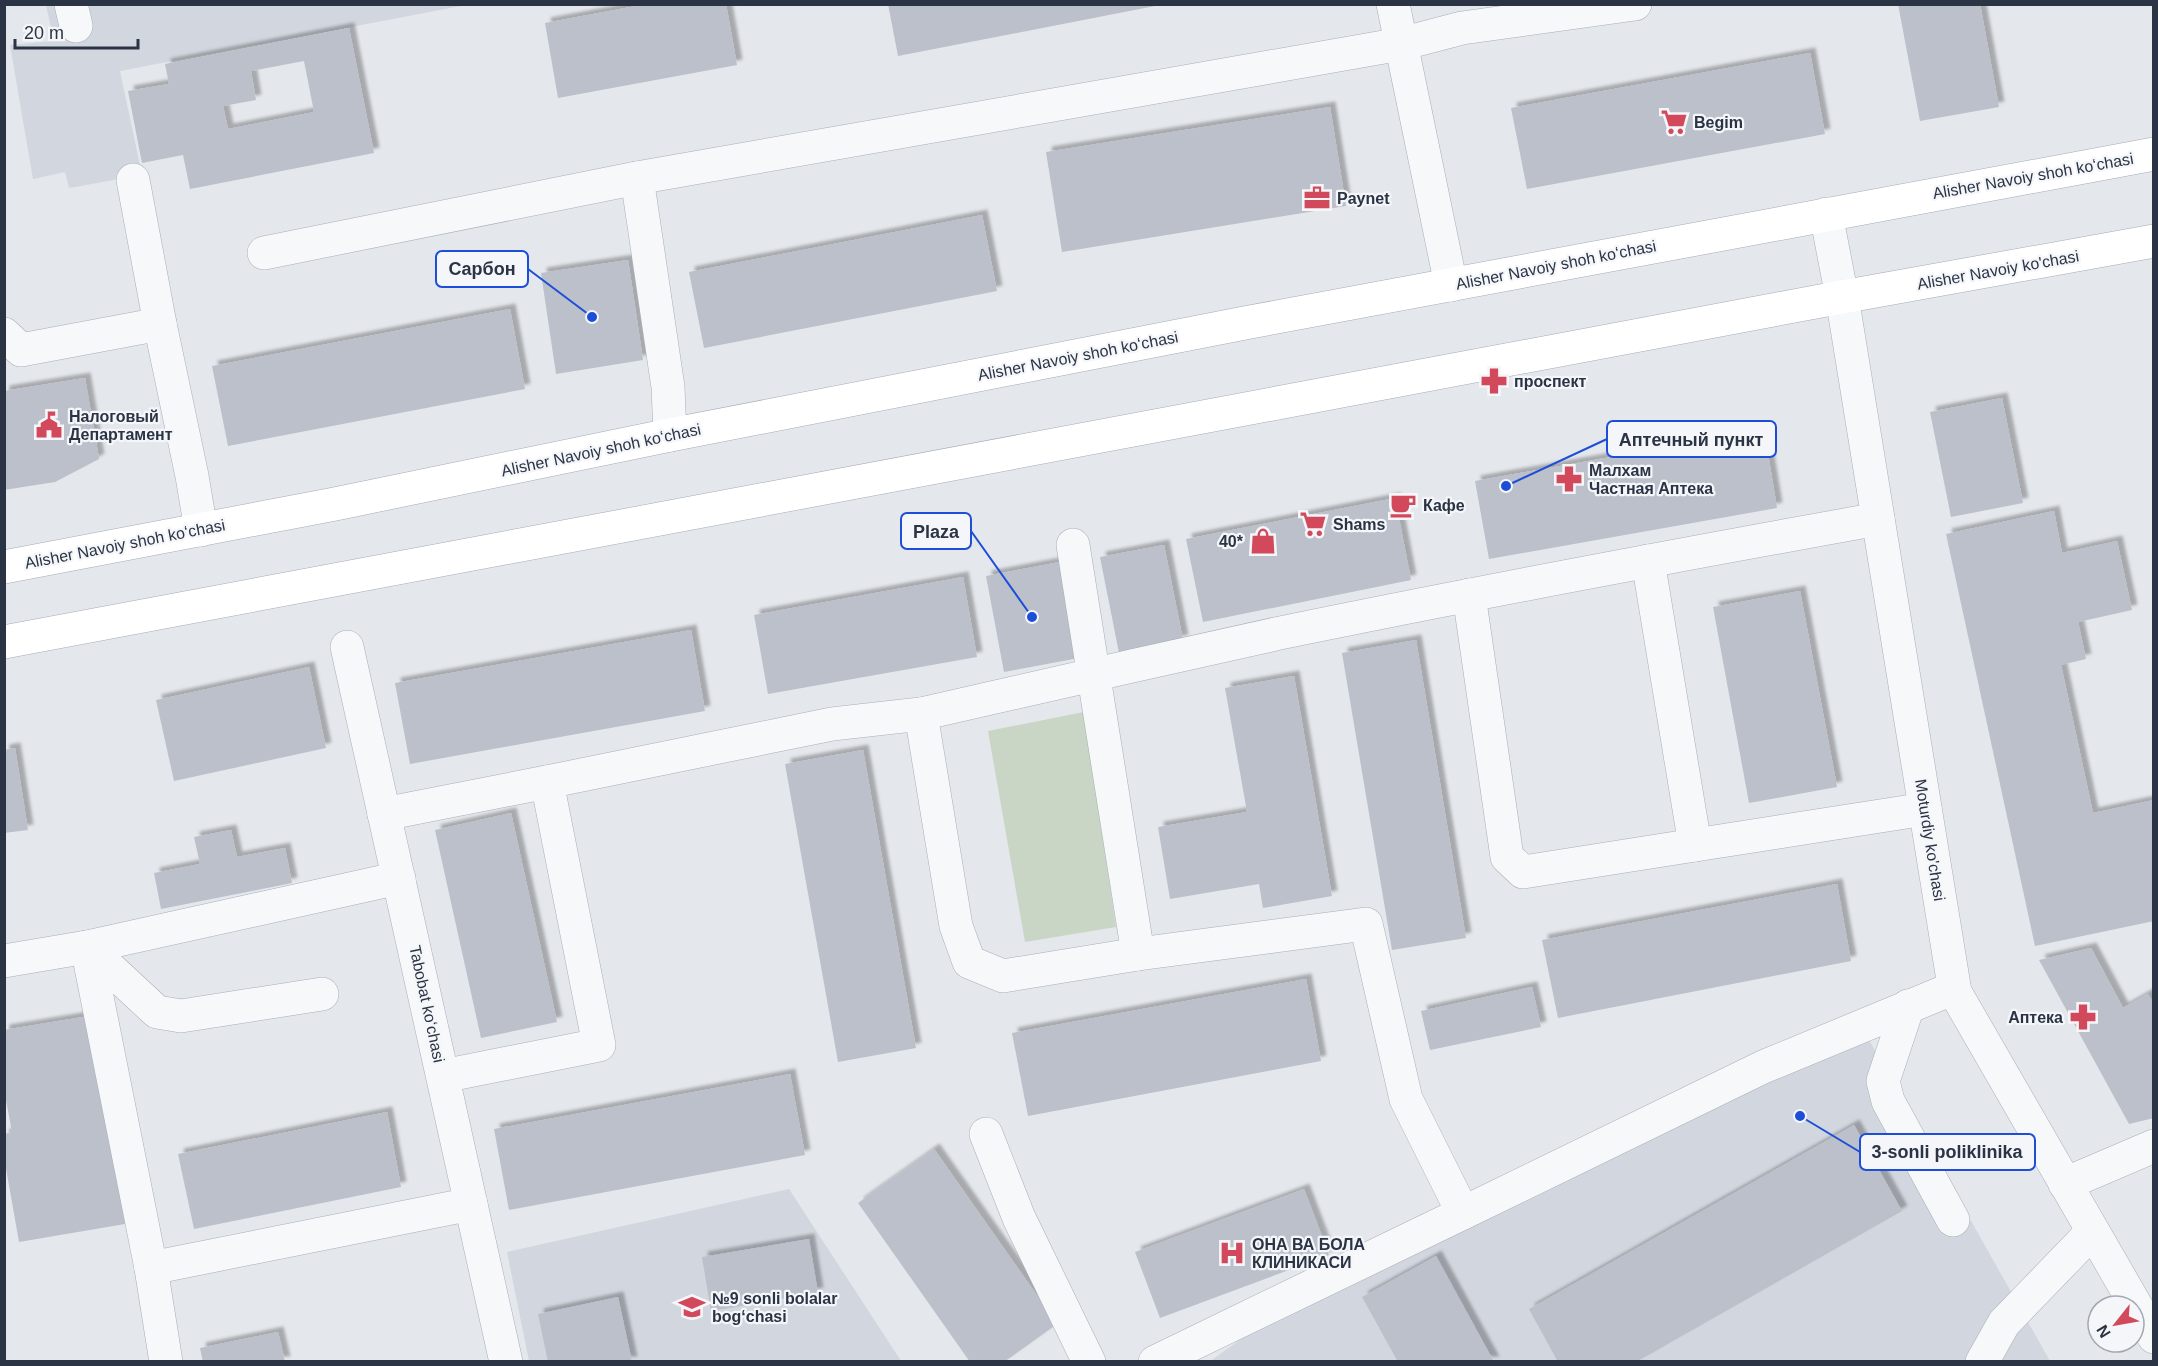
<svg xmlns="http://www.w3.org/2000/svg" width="2158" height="1366" font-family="Helvetica,sans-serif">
<defs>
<filter id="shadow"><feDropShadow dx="5.5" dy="-5.5" stdDeviation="1.5" flood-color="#0004"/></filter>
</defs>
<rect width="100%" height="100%" fill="#e4e7ec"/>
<g fill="#d2d6de">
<polygon points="46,5 466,5 120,71 142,175 69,188 65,172 33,179 10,45 54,41"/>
<polygon points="1864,1031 2050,1361 1209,1362 1259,1326"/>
<polygon points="789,1189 901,1361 529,1361 507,1252"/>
</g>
<polygon fill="#c9d6c5" points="1084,712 1116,927 1025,942 988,731"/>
<g fill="#bbc0ca" fill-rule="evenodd" filter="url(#shadow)">
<polygon points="647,4 726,4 737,65 558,98 545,23"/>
<polygon points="888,4 1155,4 1155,6 898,56"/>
<polygon points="1898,4 1980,4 1999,107 1920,121"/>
<path d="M349,28L374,153L190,189L183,155L142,163L128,91L169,84L165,64ZM304,61L314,112L228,129L223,106L256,100L251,71Z"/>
<polygon points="1810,53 1825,134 1527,189 1511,108"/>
<polygon points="1330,107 1346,206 1062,252 1046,152"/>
<polygon points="982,215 997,291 704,348 689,272"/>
<polygon points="628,260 643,360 556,374 541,273"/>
<polygon points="510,309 525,389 228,446 212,366"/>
<polygon points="85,378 99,459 55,482 4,490 4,391"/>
<polygon points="2002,398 2023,503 1951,517 1930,412"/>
<polygon points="1764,430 1777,508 1489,559 1475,481"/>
<polygon points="1395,498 1411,580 1203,622 1186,539"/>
<polygon points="2054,511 2062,553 2117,541 2132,610 2078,622 2086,659 2061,665 2093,813 2154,800 2154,921 2035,946 1946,534"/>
<polygon points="1164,545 1183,640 1119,653 1100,557"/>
<polygon points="1060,562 1079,658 1004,672 986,576"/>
<polygon points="963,577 977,657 768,694 754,615"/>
<polygon points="1800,591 1837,787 1749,803 1713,607"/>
<polygon points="691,630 705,711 410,764 395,683"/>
<polygon points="1416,640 1466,938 1392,950 1342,653"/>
<polygon points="309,667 326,748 174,781 156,700"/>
<polygon points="1294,676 1332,896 1263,908 1259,884 1170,899 1158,827 1247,812 1225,688"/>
<polygon points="15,748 28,830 4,833 4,750"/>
<polygon points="863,750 916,1048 838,1062 785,764"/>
<polygon points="511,813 557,1022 481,1038 435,830"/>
<polygon points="231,830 237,857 285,848 292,883 161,909 154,873 200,864 194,837"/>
<polygon points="1837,884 1851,961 1558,1018 1542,940"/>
<polygon points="2091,948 2123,1008 2148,994 2154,1005 2154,1118 2129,1124 2039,960"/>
<polygon points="1306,979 1321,1061 1028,1116 1012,1033"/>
<polygon points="1532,987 1541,1027 1430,1050 1421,1011"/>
<polygon points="89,1016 125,1224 19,1242 4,1157 4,1134 12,1132 4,1090 4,1030"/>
<polygon points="790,1074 805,1155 509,1210 494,1129"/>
<polygon points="387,1112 401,1187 194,1229 178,1154"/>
<polygon points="1854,1125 1902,1211 1636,1362 1558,1362 1529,1309"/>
<polygon points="934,1149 1057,1324 1004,1362 970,1362 858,1203"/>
<polygon points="1304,1189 1329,1255 1160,1318 1135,1252"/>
<polygon points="809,1239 818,1293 711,1311 702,1257"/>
<polygon points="1436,1256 1494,1362 1398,1362 1362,1297"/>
<polygon points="618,1297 632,1362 548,1362 538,1314"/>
<polygon points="278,1332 285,1362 203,1362 200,1348"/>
</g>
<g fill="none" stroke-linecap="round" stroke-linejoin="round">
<g stroke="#a9aeb7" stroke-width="34">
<g id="minor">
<polyline points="71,4 76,26"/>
<polyline points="1393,4 1451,285"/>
<polyline points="637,178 668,387 670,435"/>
<polyline points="133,180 160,324 192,476 201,530"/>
<polyline points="1826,214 1842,297 1955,992 2154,1337"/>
<polyline points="264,253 637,178 1401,44 1462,28 1635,4"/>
<polyline points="4,334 21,350 160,324"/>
<path d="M1073,545L1138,954L1003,976L969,962L956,926L921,714C1041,687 1160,659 1280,633C1479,592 1678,555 1878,519"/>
<polyline points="1648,561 1695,845 1925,809"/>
<polyline points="1469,595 1507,857 1523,872 1695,845"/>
<polyline points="347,647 506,1362"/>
<polyline points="547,782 832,724 921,714"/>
<polyline points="384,814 547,782 599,1045 443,1076"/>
<polyline points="1138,954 1366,924 1406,1099 1463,1213 1155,1362"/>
<polyline points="4,961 87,947 157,1012 181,1016 322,994"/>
<polyline points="1908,1006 1883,1081 1888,1101 1953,1220"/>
<polyline points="986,1134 1019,1218 1089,1362"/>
<polyline points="2065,1184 2154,1146"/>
<polyline points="1463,1213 1763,1067 1954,988"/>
<polyline points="151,1268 471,1204"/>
<polyline points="166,1362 151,1268 87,947 399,878"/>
<polyline points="1982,1362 2004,1323 2092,1232"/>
</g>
</g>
<g stroke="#a3abb8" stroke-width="34">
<g id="major">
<polyline points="4,567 335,504 670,435 1250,322 2154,154"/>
<polyline points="4,642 1842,297 2154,241"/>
</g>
</g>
<use href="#minor" stroke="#f7f8fa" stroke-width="33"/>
<use href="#major" stroke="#fff" stroke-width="33"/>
</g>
<defs>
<g id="supermarket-bare" transform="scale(2.07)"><path d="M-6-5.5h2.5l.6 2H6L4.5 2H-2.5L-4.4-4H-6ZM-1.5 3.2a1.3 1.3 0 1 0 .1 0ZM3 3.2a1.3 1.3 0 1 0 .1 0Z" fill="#d1495b" stroke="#f4f6f9" stroke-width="2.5" paint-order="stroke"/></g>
<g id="office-bare" transform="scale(2.07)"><path d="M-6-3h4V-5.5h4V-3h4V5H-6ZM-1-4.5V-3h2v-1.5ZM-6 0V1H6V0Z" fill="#d1495b" stroke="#f4f6f9" stroke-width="2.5" paint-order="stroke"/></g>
<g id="pharmacy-bare" transform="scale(2.07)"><path d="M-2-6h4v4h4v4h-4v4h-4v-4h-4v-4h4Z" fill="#d1495b" stroke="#f4f6f9" stroke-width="2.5" paint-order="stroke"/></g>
<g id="civic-bare" transform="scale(2.07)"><path d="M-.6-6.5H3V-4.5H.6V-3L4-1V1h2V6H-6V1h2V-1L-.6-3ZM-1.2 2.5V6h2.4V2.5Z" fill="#d1495b" stroke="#f4f6f9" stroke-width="2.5" paint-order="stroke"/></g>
<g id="cafe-bare" transform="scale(2.07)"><path d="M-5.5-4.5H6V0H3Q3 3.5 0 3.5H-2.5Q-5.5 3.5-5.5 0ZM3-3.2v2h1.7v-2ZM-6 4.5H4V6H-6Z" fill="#d1495b" stroke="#f4f6f9" stroke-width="2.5" paint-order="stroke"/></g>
<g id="shop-bare" transform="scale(2.07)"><path d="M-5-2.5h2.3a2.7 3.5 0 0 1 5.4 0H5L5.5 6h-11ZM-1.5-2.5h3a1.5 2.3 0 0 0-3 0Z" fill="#d1495b" stroke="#f4f6f9" stroke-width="2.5" paint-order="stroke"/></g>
<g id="hospital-bare" transform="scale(2.07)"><path d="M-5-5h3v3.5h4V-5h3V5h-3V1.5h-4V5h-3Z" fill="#d1495b" stroke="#f4f6f9" stroke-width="2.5" paint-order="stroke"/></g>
<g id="school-bare" transform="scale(2.07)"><path d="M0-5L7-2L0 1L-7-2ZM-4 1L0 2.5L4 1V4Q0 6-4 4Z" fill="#d1495b" stroke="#f4f6f9" stroke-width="2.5" paint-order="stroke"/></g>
</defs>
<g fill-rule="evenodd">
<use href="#supermarket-bare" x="1674" y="122"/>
<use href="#office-bare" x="1317" y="198"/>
<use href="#pharmacy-bare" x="1494" y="381"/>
<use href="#civic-bare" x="49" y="425"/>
<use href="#pharmacy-bare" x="1569" y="479"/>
<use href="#cafe-bare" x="1403" y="505"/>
<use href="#supermarket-bare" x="1313" y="524"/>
<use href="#shop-bare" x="1263" y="541"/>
<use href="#pharmacy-bare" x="2083" y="1017"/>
<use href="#hospital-bare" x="1232" y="1253"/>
<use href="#school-bare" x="692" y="1307"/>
</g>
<g text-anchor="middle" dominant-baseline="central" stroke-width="4.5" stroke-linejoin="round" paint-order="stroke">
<g font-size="16" font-weight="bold" fill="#2b3445" stroke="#f4f6f9" text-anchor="start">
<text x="1694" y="122">Begim</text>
<text x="1337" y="198">Paynet</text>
<text x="1514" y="381">проспект</text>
<text x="69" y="416">Налоговый<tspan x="69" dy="18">Департамент</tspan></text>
<text x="1589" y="470">Малхам<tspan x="1589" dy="18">Частная Аптека</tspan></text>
<text x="1423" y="505">Кафе</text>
<text x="1333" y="524">Shams</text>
<text x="1243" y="541" text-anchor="end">40*</text>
<text x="2063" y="1017" text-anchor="end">Аптека</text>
<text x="1252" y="1244">ОНА ВА БОЛА<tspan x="1252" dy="18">КЛИНИКАСИ</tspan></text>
<text x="712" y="1298">№9 sonli bolalar<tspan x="712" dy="18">bog‘chasi</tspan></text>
</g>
<g font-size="16" fill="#2b3445" stroke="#f4f6f9">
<text transform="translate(2033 176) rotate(-10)">Alisher Navoiy shoh koʻchasi</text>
<text transform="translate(1556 265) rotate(-11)">Alisher Navoiy shoh koʻchasi</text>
<text transform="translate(1998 270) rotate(-10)">Alisher Navoiy ko'chasi</text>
<text transform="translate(1078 356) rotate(-11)">Alisher Navoiy shoh koʻchasi</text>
<text transform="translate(601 450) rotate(-12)">Alisher Navoiy shoh koʻchasi</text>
<text transform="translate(125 544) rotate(-11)">Alisher Navoiy shoh koʻchasi</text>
<text transform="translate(1930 840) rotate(81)">Moturdiy ko'chasi</text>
<text transform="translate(427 1004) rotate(78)">Tabobat koʻchasi</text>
</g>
</g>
<path fill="none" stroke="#1d4ed8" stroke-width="2" d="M592 317L528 269M1506 486L1607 439M1032 617L971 531M1800 1116L1860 1152"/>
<g fill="#1d4ed8" stroke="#f4f6f9" stroke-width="2">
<circle cx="592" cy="317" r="6"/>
<circle cx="1506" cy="486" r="6"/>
<circle cx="1032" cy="617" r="6"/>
<circle cx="1800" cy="1116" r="6"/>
</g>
<g fill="#f4f6f9" stroke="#1d4ed8" stroke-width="2">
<rect x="436" y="251" width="92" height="36" rx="6"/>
<rect x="1607" y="421" width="169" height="36" rx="6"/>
<rect x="901" y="513" width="70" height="36" rx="6"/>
<rect x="1860" y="1134" width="175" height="36" rx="6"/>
</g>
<g font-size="18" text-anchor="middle" font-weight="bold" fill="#2b3445">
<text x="482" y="275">Сарбон</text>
<text x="1691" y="446">Аптечный пункт</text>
<text x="936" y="538">Plaza</text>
<text x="1947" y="1158">3-sonli poliklinika</text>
</g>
<rect width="2158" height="1366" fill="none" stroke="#2b3445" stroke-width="12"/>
<g transform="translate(2116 1324) rotate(239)"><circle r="28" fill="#f4f6f9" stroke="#a4a8b1" stroke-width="1.5"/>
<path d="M0-4.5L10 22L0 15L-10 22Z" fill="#d1495b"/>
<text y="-9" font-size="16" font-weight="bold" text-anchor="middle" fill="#2b3445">N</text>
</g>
<path d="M15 39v9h123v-9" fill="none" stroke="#2b3445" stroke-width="3"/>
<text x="24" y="39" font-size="18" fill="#2b3445" stroke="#f4f6f9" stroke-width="4.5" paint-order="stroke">20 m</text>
</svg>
